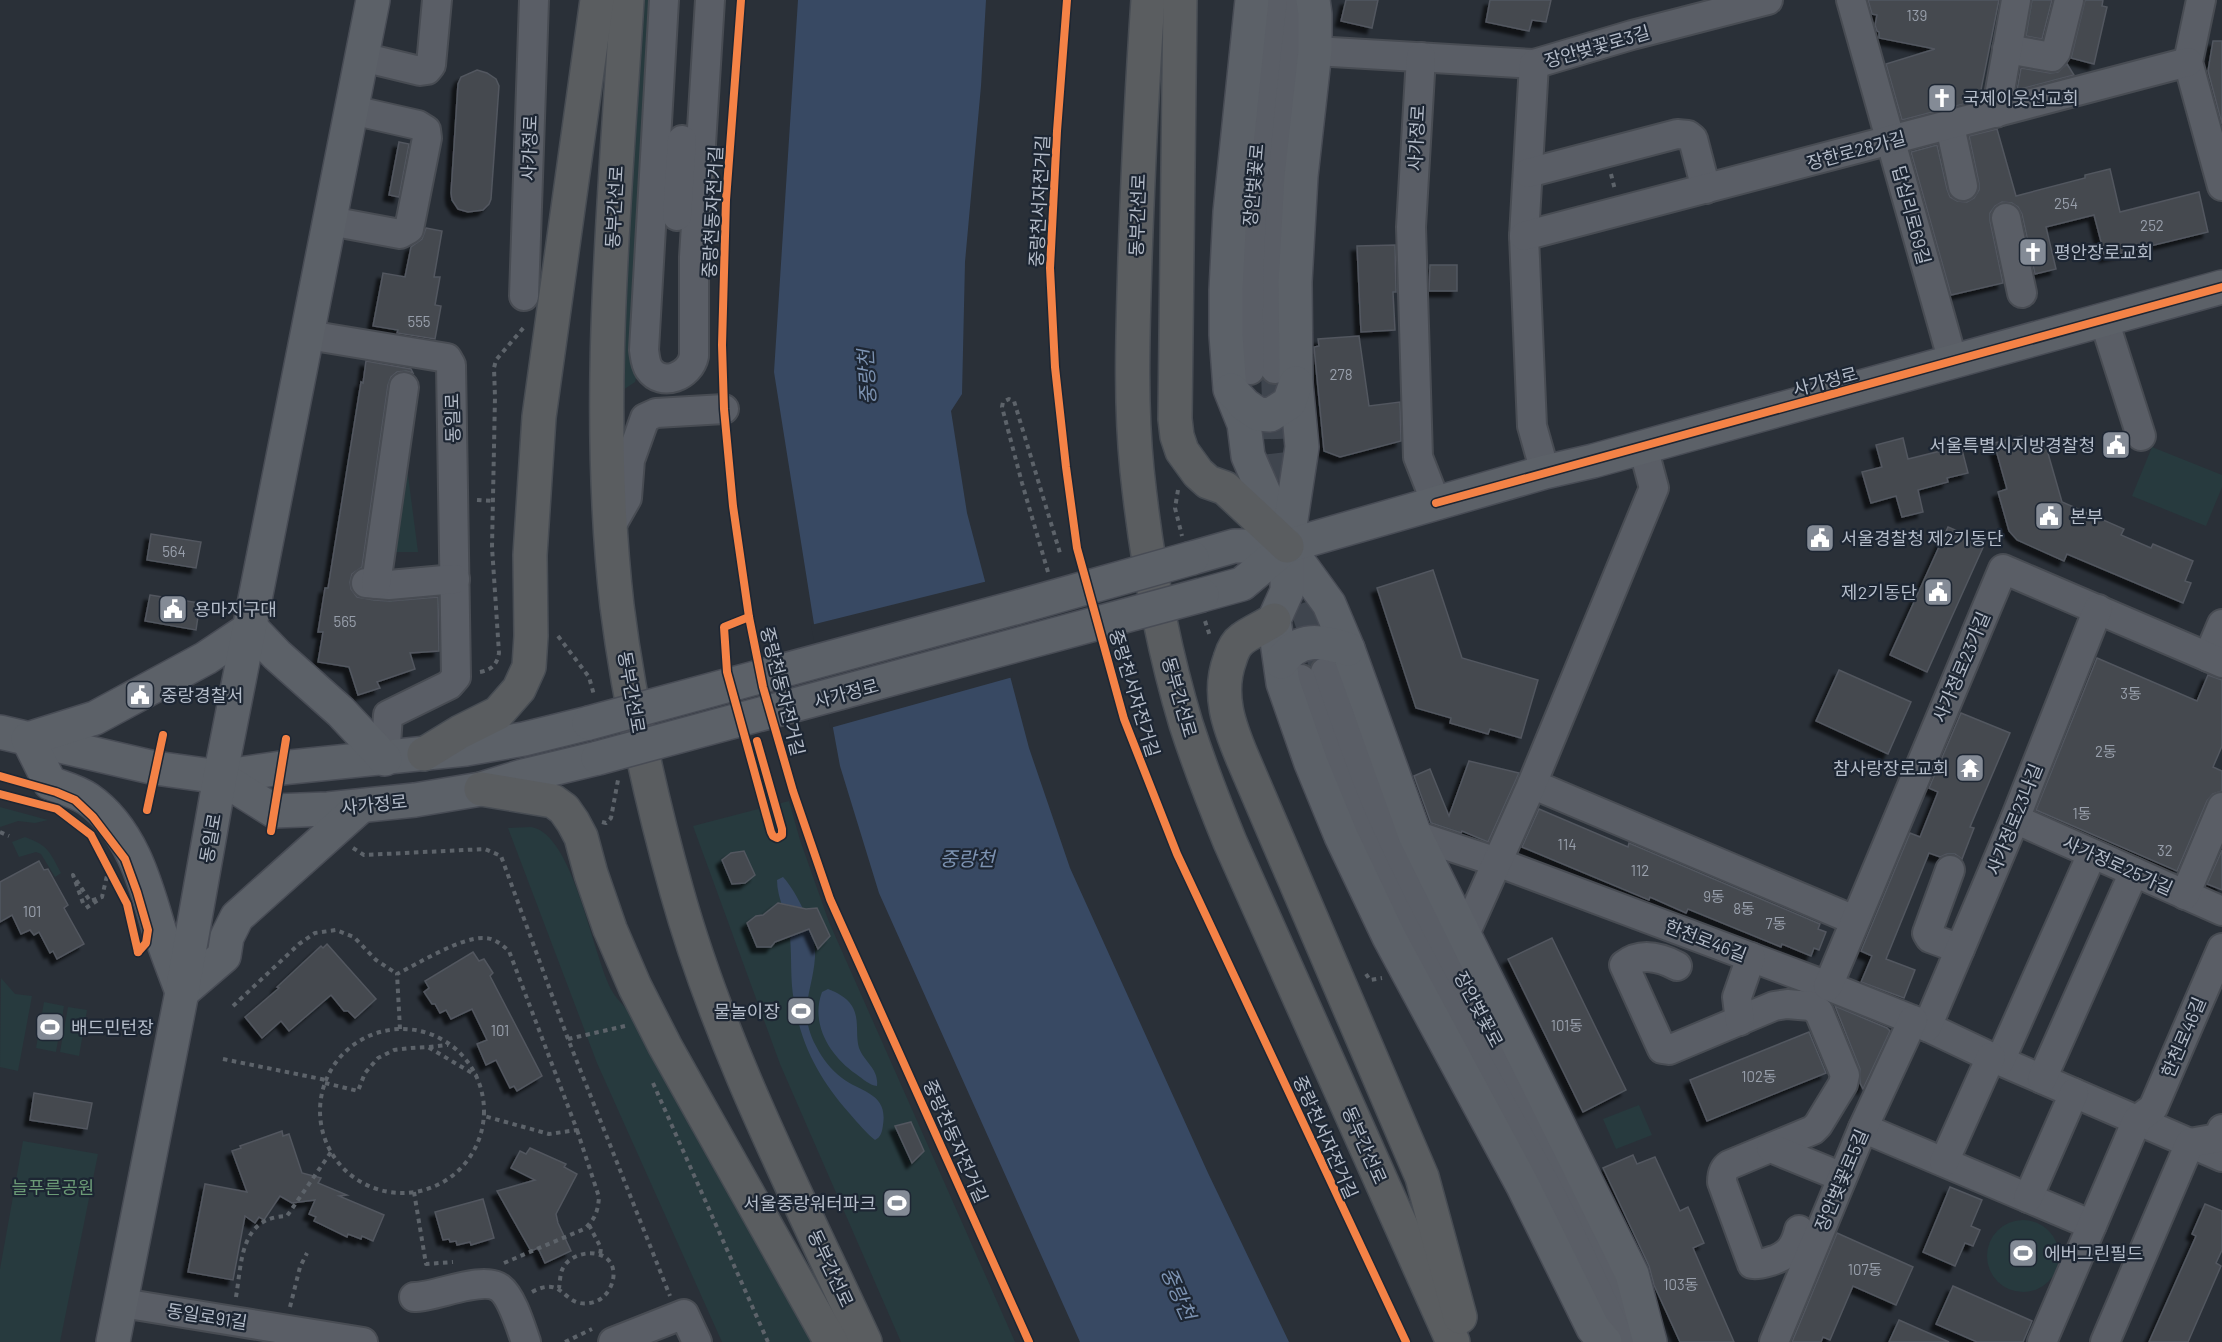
<svg xmlns="http://www.w3.org/2000/svg" width="2222" height="1342" font-family="Barlow,'Noto Sans KR',sans-serif">
<defs>
<filter id="shadow"><feDropShadow dx="-5.5" dy="5.5" stdDeviation="1.5" flood-color="#0009"/></filter>
</defs>
<rect width="100%" height="100%" fill="#2a3038"/>
<g fill="#273a3e">
<polygon points="643,0 658,0 637,375 635,382 623,390 624,327"/>
<polygon points="2152,447 2222,475 2222,487 2206,526 2132,496"/>
<polygon points="406,460 418,552 387,552"/>
<polygon points="789,801 800,840 829,922 1015,1342 901,1342 780,1064 693,826"/>
<polygon points="0,807 48,820 35,823 18,821 0,827"/>
<path d="M531,827C574,834 592,955 612,991C617,1000 626,1007 632,1016C637,1025 641,1036 645,1045L817,1342H722L597,1063L508,828Z"/>
<path d="M25,837C49,846 49,851 61,873L55,877L41,854L36,852L19,857L12,842Z"/>
<polygon points="1,978 15,994 32,996 18,1071 0,1067"/>
<polygon points="44,1002 64,1006 56,1052 36,1048"/>
<polygon points="68,1007 87,1010 79,1056 60,1052"/>
<polygon points="1639,1105 1652,1135 1616,1149 1603,1119"/>
<polygon points="23,1141 98,1154 60,1342 0,1342 0,1269"/>
<circle cx="2023" cy="1256" r="36"/>
</g>
<g fill="#384963">
<polygon points="798,0 986,0 981,86 965,262 962,394 951,411 967,513 1029,748 1070,868 1208,1173 1289,1342 1080,1342 879,893 840,766 814,624 774,372"/>
<path d="M783,877C798,893 817,934 815,957C813,990 797,1011 816,1046C822,1058 831,1070 842,1078C862,1093 888,1093 883,1125C882,1132 881,1137 875,1140C866,1133 858,1123 850,1114C820,1080 801,1046 794,1001C790,980 792,959 790,937C788,917 777,899 777,880Z"/>
<path d="M828,989C838,993 846,997 852,1006C860,1019 855,1034 859,1048C865,1063 879,1069 877,1086C869,1085 863,1079 856,1074C830,1056 810,1024 822,992Z"/>
</g>
<polygon fill="#2a3038" points="988,581 1013,677 830,728 811,625"/>
<g fill="#444950" stroke="#52575f" stroke-width="1.5" filter="url(#shadow)">
<polygon points="1346,0 1378,0 1372,28 1341,21"/>
<polygon points="1490,0 1551,0 1546,22 1532,20 1529,31 1486,22"/>
<polygon points="1868,0 1999,0 1979,100 1902,120 1886,64 1935,49 1879,38 1879,32 1877,31 1875,25 1877,15 1872,14"/>
<polygon points="2032,0 2052,0 2042,39 2026,36"/>
<polygon points="2085,0 2103,0 2102,6 2107,7 2094,64 2071,58"/>
<polygon points="2213,41 2222,41 2222,124 2208,71"/>
<polygon points="2067,64 2074,75 2017,90 2021,68 2050,73 2058,72"/>
<polygon points="477,70 487,73 496,79 499,86 491,199 489,204 483,210 468,212 458,209 452,200 451,193 458,84 461,77"/>
<polygon points="1997,129 2016,196 2085,178 2085,175 2110,169 2120,212 2199,192 2208,232 2105,257 2094,215 2046,227 2056,269 2035,274 2022,214 2018,207 2012,203 2002,202 1995,206 1990,213 1990,221 2003,283 1951,295 1911,152 1937,145 1947,189 1950,197 1957,201 1967,202 1974,198 1979,190 1979,183 1969,136"/>
<polygon points="399,142 409,144 399,197 389,195"/>
<polygon points="426,228 442,231 434,277 440,277 435,305 441,306 435,339 397,333 398,330 373,326 383,273 405,277 411,247 422,239"/>
<polygon points="1395,245 1396,292 1393,292 1395,330 1361,332 1357,246"/>
<polygon points="1430,265 1457,265 1457,291 1429,291"/>
<polygon points="1359,336 1369,406 1400,402 1401,441 1340,457 1324,451 1314,347 1319,346 1318,339"/>
<polygon points="366,361 411,369 413,373 406,371 397,372 391,377 388,385 362,567 352,574 350,582 351,589 357,597 374,600 390,601 438,597 439,651 410,653 415,669 377,682 380,688 358,695 349,667 318,662 323,632 318,632 325,588 328,588 361,382 363,383"/>
<polygon points="2023,436 2024,441 2043,436 2062,502 2124,529 2121,535 2151,548 2153,544 2193,561 2185,581 2191,583 2183,603 2067,554 2064,561 2017,540 2009,531 1998,492 2007,489 1994,443"/>
<polygon points="1903,438 1908,459 1961,446 1968,473 1947,478 1948,482 1918,490 1923,512 1902,517 1896,496 1871,503 1862,472 1882,467 1876,445"/>
<polygon points="1948,527 1985,543 1927,672 1890,655"/>
<polygon points="151,534 201,542 196,568 147,560"/>
<polygon points="1433,570 1462,658 1538,680 1521,738 1490,729 1488,734 1450,723 1451,718 1416,708 1377,588"/>
<polygon points="150,595 200,603 196,630 145,621"/>
<polygon points="2097,658 2197,701 2208,675 2222,680 2222,746 2213,767 2222,771 2222,791 2213,794 2207,801 2177,871 2036,810"/>
<polygon points="1839,670 1911,702 1888,754 1816,721"/>
<polygon points="1961,713 2010,733 1970,827 1974,828 1962,859 1955,854 1947,854 1940,857 1929,853 1886,959 1915,970 1904,998 1861,982 1872,956 1861,951 1910,833 1920,837 1938,792 1929,788"/>
<polygon points="1469,761 1519,773 1488,842 1462,831 1461,833 1431,823 1414,776 1430,769 1449,816"/>
<polygon points="1539,809 1628,847 1629,843 1820,924 1818,929 1826,932 1819,950 1814,948 1811,956 1782,944 1781,947 1688,909 1686,913 1650,897 1649,900 1522,847"/>
<polygon points="2222,850 2222,890 2207,884"/>
<polygon points="744,851 755,875 745,883 732,884 722,860 731,853"/>
<polygon points="39,861 44,870 48,869 68,905 64,908 84,944 57,959 53,951 50,953 39,932 34,935 30,930 21,934 12,915 0,922 0,882"/>
<polygon points="778,903 806,909 817,908 830,936 818,949 809,929 775,942 771,947 757,947 747,923 756,916 763,915"/>
<polygon points="1552,938 1626,1090 1583,1112 1508,959"/>
<polygon points="327,944 376,999 355,1018 348,1011 344,1011 331,995 289,1031 281,1021 262,1038 245,1017 279,988 277,987 321,946 323,948"/>
<polygon points="473,952 479,961 484,959 493,973 490,976 542,1076 517,1091 514,1086 510,1088 496,1060 486,1065 477,1044 487,1040 472,1009 451,1019 446,1010 440,1013 435,1004 432,1004 424,992 429,988 425,981"/>
<polygon points="1835,1006 1887,1028 1890,1031 1863,1089 1860,1083 1860,1069"/>
<polygon points="1809,1032 1826,1073 1707,1121 1690,1080"/>
<polygon points="34,1093 92,1103 87,1129 30,1120"/>
<polygon points="911,1122 924,1151 912,1163 895,1126"/>
<polygon points="282,1131 283,1136 289,1134 302,1173 321,1178 318,1183 347,1195 339,1196 384,1215 373,1241 362,1236 361,1239 348,1234 347,1237 314,1221 316,1217 309,1214 315,1200 292,1203 280,1196 264,1220 259,1217 255,1223 245,1216 233,1280 188,1272 205,1184 247,1192 232,1151 241,1148 240,1146"/>
<polygon points="530,1148 566,1164 564,1167 577,1174 556,1214 558,1223 571,1251 545,1263 538,1248 531,1251 497,1191 535,1180 511,1168 520,1151 526,1154"/>
<polygon points="1633,1155 1637,1164 1655,1157 1680,1211 1688,1207 1704,1243 1693,1248 1734,1342 1680,1342 1654,1285 1649,1266 1603,1168"/>
<polygon points="1950,1187 1982,1200 1971,1226 1980,1230 1973,1246 1965,1243 1955,1266 1923,1252"/>
<polygon points="483,1199 494,1238 471,1245 470,1242 457,1245 456,1241 450,1242 449,1239 443,1240 435,1212"/>
<polygon points="2205,1204 2222,1211 2222,1250 2216,1263 2221,1266 2188,1342 2149,1342 2196,1236 2192,1234"/>
<polygon points="1837,1233 1913,1267 1896,1305 1853,1286 1830,1340 1823,1337 1821,1342 1792,1342"/>
<polygon points="1953,1286 2032,1321 2023,1342 1977,1342 1936,1324"/>
<polygon points="1899,1320 1949,1342 1889,1342"/>
</g>
<g fill="none" stroke-linecap="round" stroke-linejoin="round">
<g stroke="#3f454e" stroke-width="28" stroke-dasharray="28 14" stroke-linecap="butt">
<polyline points="1275,369 1277,439 1286,511"/>
<polyline points="1295,562 1301,598 1322,662"/>
</g>
<g stroke="#484c53" stroke-width="32">
<g id="minor">
<path d="M664,0L644,350C645,356 645,363 649,369C662,388 690,376 694,356V257L710,0"/>
<polyline points="1851,0 1953,362"/>
<polyline points="2201,0 2188,62 2222,186"/>
<polyline points="2007,49 2052,57 2056,52 2069,0"/>
<polyline points="1315,51 1534,64 1632,35 1768,0"/>
<polyline points="362,57 420,71 427,70 431,65 437,0"/>
<polyline points="1421,57 1411,227 1418,457 1436,503"/>
<polyline points="1534,64 1524,236 1532,426 1545,472"/>
<polyline points="1996,113 2016,0"/>
<polyline points="1950,126 1963,186"/>
<polyline points="1528,173 1677,134 1688,135 1693,139 1706,189"/>
<polyline points="677,216 682,140"/>
<polyline points="2006,218 2022,293"/>
<polyline points="330,221 400,234 409,229 427,138 426,130 418,125 352,110"/>
<polyline points="1524,236 2188,62"/>
<polyline points="524,296 534,0"/>
<polyline points="2104,320 2141,436"/>
<polyline points="308,335 447,358 451,365 456,677 449,685 388,715 385,759"/>
<path d="M1275,369C1273,332 1272,296 1273,259C1276,173 1289,86 1299,0"/>
<path d="M1250,370C1245,244 1258,125 1273,0"/>
<polyline points="611,526 627,498 630,460 645,418 656,413 724,409"/>
<polyline points="366,583 389,585 455,579"/>
<polyline points="376,584 404,387"/>
<polyline points="2208,657 2222,624"/>
<path d="M1325,672C1348,742 1375,808 1407,874C1439,939 1475,1002 1509,1066C1553,1152 1595,1239 1636,1327"/>
<path d="M1301,679C1318,728 1334,777 1355,824C1408,944 1475,1056 1538,1170C1568,1226 1595,1285 1621,1342"/>
<polyline points="1532,784 1854,920"/>
<polyline points="2015,819 2222,911"/>
<polyline points="1415,835 1497,862 1828,986 1913,1020 1991,1057 2222,1157"/>
<polyline points="1950,870 1927,933 1930,938 1960,949"/>
<polyline points="2185,895 2222,807"/>
<polyline points="1465,934 1532,784 1654,488 1643,447"/>
<path d="M1677,966C1660,957 1641,952 1624,965L1662,1049L1669,1050L1774,1006L1787,1004L1811,1006L1819,1012L1845,1075L1843,1084L1818,1125L1813,1130L1729,1165C1723,1169 1722,1175 1722,1182L1752,1264C1759,1265 1764,1263 1771,1261C1788,1256 1795,1247 1799,1230"/>
<polyline points="1828,986 2003,569 2222,663"/>
<polyline points="1740,1021 1737,997 1751,957"/>
<polyline points="1927,1027 2015,819 2098,609"/>
<polyline points="2000,1061 2092,854"/>
<polyline points="2042,1079 2134,872"/>
<polyline points="1863,1128 2092,1225"/>
<polyline points="1771,1148 1842,1177"/>
<polyline points="1944,1162 1991,1057"/>
<polyline points="2028,1198 2074,1093"/>
<path d="M414,1297C437,1297 482,1275 500,1288C512,1297 521,1328 526,1342"/>
<polyline points="122,1303 363,1342"/>
<polyline points="613,1342 684,1314 697,1342"/>
<polyline points="1774,1342 1863,1128 1913,1020"/>
<polyline points="2042,1342 2137,1120 2153,1108 2222,948"/>
<polyline points="2105,1342 2190,1143 2218,1138 2222,1129"/>
</g>
</g>
<g stroke="#484c55" stroke-width="36">
<g id="major">
<polyline points="1252,0 1230,212 1226,290 1226,335 1230,389 1244,424 1248,456 1287,546 1329,604 1348,649 1415,835 1632,1274 1650,1342"/>
<polyline points="1313,0 1315,14 1315,51 1301,176 1295,282 1296,383 1302,447 1287,546 1287,591 1274,620 1283,683 1311,763 1341,836 1389,937 1523,1186 1593,1328 1605,1342"/>
<polyline points="1231,390 1245,405 1258,414 1270,415 1289,403 1296,383"/>
<polyline points="1192,558 1234,546 1287,546 1545,472 1593,461 2222,287"/>
<polyline points="1202,595 1242,584 1287,546"/>
<path d="M1281,662C1299,636 1321,641 1348,649"/>
<polyline points="0,732 155,768 220,777 281,768 466,749 524,739 589,723"/>
<polyline points="220,777 274,811 328,809 415,800 481,789 523,776 598,758"/>
<path d="M361,806L237,917L227,937L224,956L182,992C174,970 165,948 158,926C145,881 130,828 88,799C76,791 63,788 50,783L28,739L95,718L206,658L251,628L277,655L341,712L385,759"/>
<polyline points="113,1342 182,992 220,777 373,0"/>
</g>
</g>
<g stroke="#474c53" stroke-width="36">
<g id="highway">
<path d="M627,0C615,201 594,404 617,606C629,702 651,799 677,892C720,1046 798,1197 865,1342"/>
<path d="M1148,0C1142,86 1138,172 1135,258C1133,329 1130,400 1137,470C1146,556 1161,641 1186,724C1199,764 1214,803 1230,842L1453,1342"/>
<polyline points="1180,0 1175,419 1177,436 1182,451 1198,473 1208,482 1225,488 1287,546"/>
<path d="M1274,620C1264,627 1251,632 1242,639C1235,644 1232,652 1230,659C1217,694 1229,726 1243,759L1422,1177L1460,1317"/>
<polyline points="424,754 460,732 498,713 519,689 529,667 531,636 530,555 539,417 597,0"/>
<polyline points="481,789 553,801 564,809 573,822 581,837 591,874 610,929 635,987 665,1046 831,1342"/>
</g>
</g>
<g stroke="#5d636a" stroke-width="4" stroke-dasharray="4.5 4.5" stroke-linecap="butt">
<polyline points="1611,174 1615,190"/>
<polyline points="1178,490 1175,508 1182,536"/>
<polyline points="477,500 494,501"/>
<polyline points="1048,572 1022,483 1002,407 1003,402 1009,399 1014,401 1060,553"/>
<polyline points="1205,621 1210,636"/>
<polyline points="558,636 589,677 594,695"/>
<path d="M480,672C492,670 497,664 499,653L492,547L495,397L494,368L496,360L525,326"/>
<polyline points="0,794 32,802"/>
<polyline points="602,822 606,823 611,818 618,780"/>
<polyline points="0,832 9,836"/>
<polyline points="353,848 364,855 485,849 501,856 568,1039 670,1296"/>
<polyline points="83,903 73,875 90,901 102,897 109,867"/>
<polyline points="86,908 98,900"/>
<polyline points="1366,974 1370,980 1382,978"/>
<polyline points="233,1006 299,944 315,933 336,930 354,937 376,960 397,974"/>
<circle cx="402" cy="1111" r="82"/>
<path d="M400,1029L397,974C419,963 461,937 484,938C494,938 501,944 509,951L577,1130L549,1134L484,1116"/>
<polyline points="568,1039 625,1026"/>
<polyline points="429,1047 448,1045"/>
<polyline points="223,1059 326,1080"/>
<polyline points="325,1083 358,1091 365,1073 378,1058 394,1050 411,1048 428,1047 477,1076"/>
<polyline points="653,1083 768,1342"/>
<polyline points="414,1192 426,1264 453,1262"/>
<polyline points="589,1225 601,1248 600,1255"/>
<path d="M504,1263L584,1229C595,1220 598,1211 599,1197L577,1130"/>
<path d="M532,1292C565,1274 562,1308 590,1303C614,1300 625,1260 597,1254C585,1251 567,1257 562,1270C560,1275 560,1282 559,1288"/>
<path d="M236,1297C242,1261 240,1217 287,1216L331,1152"/>
<polyline points="290,1307 300,1267 307,1253"/>
<polyline points="565,1342 592,1329"/>
</g>
<use href="#minor" stroke="#5a5e66" stroke-width="28"/>
<use href="#major" stroke="#5c6168" stroke-width="33"/>
<use href="#highway" stroke="#5a5d60" stroke-width="33"/>
<g stroke="#484c55" stroke-width="36" stroke-linecap="butt">
<g id="major-bridge">
<polyline points="589,723 1018,607 1192,558"/>
<polyline points="598,758 1202,595"/>
</g>
</g>
<use href="#major-bridge" stroke="#5c6168" stroke-width="33"/>
<g stroke="#1d2633" stroke-width="11">
<g id="cycleway">
<polyline points="741,0 726,200 722,345 724,409 733,506 749,617 763,687 793,791 830,899 1029,1342"/>
<polyline points="1067,0 1057,131 1050,268 1055,367 1066,467 1077,548 1124,719 1177,854 1406,1342"/>
<polyline points="1436,503 2222,287"/>
<polyline points="749,617 724,627 727,672 771,832 773,836 777,838 782,835 782,829 757,741"/>
<polyline points="0,776 56,792 75,800 93,817 125,859 137,892 148,930 146,943 138,952"/>
<polyline points="0,794 57,809 91,835 127,904 138,952"/>
<polyline points="147,810 163,735"/>
<polyline points="271,831 286,739"/>
</g>
</g>
<use href="#cycleway" stroke="#f48246" stroke-width="8"/>
</g>
<defs>
<g id="church-square" transform="scale(1.5)"><rect x="-9" y="-9" width="18" height="18" rx="4" fill="#848b96" stroke="#1d2633"/><path d="M-1.2-6h2.4v3.5h3.3v2.4h-3.3V6h-2.4V-.1h-3.3v-2.4h3.3Z" fill="#fff"/></g>
<g id="civic-square" transform="scale(1.5)"><rect x="-9" y="-9" width="18" height="18" rx="4" fill="#848b96" stroke="#1d2633"/><path d="M-.6-6.5H3V-4.5H.6V-3L4-1V1h2V6H-6V1h2V-1L-.6-3ZM-1.2 2.5V6h2.4V2.5Z" fill="#fff"/></g>
<g id="temple-square" transform="scale(1.5)"><rect x="-9" y="-9" width="18" height="18" rx="4" fill="#848b96" stroke="#1d2633"/><path d="M0-6L5-2H3V0L6.5 2.5H4V6H1.5V3h-3V6H-4V2.5H-6.5L-3 0V-2H-5Z" fill="#fff"/></g>
<g id="stadium-square" transform="scale(1.5)"><rect x="-9" y="-9" width="18" height="18" rx="4" fill="#848b96" stroke="#1d2633"/><path d="M0-5a6.5 5 0 1 0 0 10a6.5 5 0 1 0 0-10ZM-3.5-1.8h7v3.6h-7Z" fill="#fff"/></g>
</defs>
<g fill-rule="evenodd">
<use href="#church-square" x="1942" y="98"/>
<use href="#church-square" x="2033" y="252"/>
<use href="#civic-square" x="2116" y="445"/>
<use href="#civic-square" x="2049" y="516"/>
<use href="#civic-square" x="1820" y="538"/>
<use href="#civic-square" x="1938" y="592"/>
<use href="#civic-square" x="173" y="609"/>
<use href="#civic-square" x="140" y="695"/>
<use href="#temple-square" x="1970" y="768"/>
<use href="#stadium-square" x="801" y="1011"/>
<use href="#stadium-square" x="50" y="1027"/>
<use href="#stadium-square" x="897" y="1203"/>
<use href="#stadium-square" x="2023" y="1253"/>
</g>
<g text-anchor="middle" dominant-baseline="central" stroke-width="4.5" stroke-linejoin="round" paint-order="stroke">
<g font-size="15" fill="#989fab">
<text x="1917" y="15">139</text>
<text x="2066" y="203">254</text>
<text x="2152" y="225">252</text>
<text x="419" y="321">555</text>
<text x="1341" y="374">278</text>
<text x="174" y="551">564</text>
<text x="345" y="621">565</text>
<text x="2131" y="693">3동</text>
<text x="2106" y="751">2동</text>
<text x="2082" y="813">1동</text>
<text x="1567" y="844">114</text>
<text x="2165" y="850">32</text>
<text x="1640" y="870">112</text>
<text x="1714" y="896">9동</text>
<text x="1744" y="908">8동</text>
<text x="32" y="911">101</text>
<text x="1776" y="923">7동</text>
<text x="1567" y="1025">101동</text>
<text x="500" y="1030">101</text>
<text x="1759" y="1076">102동</text>
<text x="1865" y="1269">107동</text>
<text x="1681" y="1284">103동</text>
</g>
<g font-size="18" fill="#b4bcc9" stroke="#1d2633">
<text transform="translate(1597 46) rotate(-16)">장안벚꽃로3길</text>
<text transform="translate(1416 138) rotate(-87)">사가정로</text>
<text transform="translate(529 148) rotate(-88)">사가정로</text>
<text transform="translate(1856 150) rotate(-15)">장한로28가길</text>
<text transform="translate(1253 185) rotate(-85)">장안벚꽃로</text>
<text transform="translate(1039 201) rotate(-87)">중랑천서자전거길</text>
<text transform="translate(614 207) rotate(-87)">동부간선로</text>
<text transform="translate(712 212) rotate(-87)">중랑천동자전거길</text>
<text transform="translate(1137 215) rotate(-88)">동부간선로</text>
<text transform="translate(1912 215) rotate(75)">답십리로69길</text>
<text transform="translate(1825 381) rotate(-15)">사가정로</text>
<text transform="translate(452 418) rotate(-91)">동일로</text>
<text transform="translate(1961 667) rotate(-67)">사가정로23가길</text>
<text transform="translate(783 691) rotate(76)">중랑천동자전거길</text>
<text transform="translate(632 692) rotate(80)">동부간선로</text>
<text transform="translate(846 693) rotate(-15)">사가정로</text>
<text transform="translate(1135 693) rotate(73)">중랑천서자전거길</text>
<text transform="translate(1180 697) rotate(74)">동부간선로</text>
<text transform="translate(374 804) rotate(-6)">사가정로</text>
<text transform="translate(2014 819) rotate(-68)">사가정로23나길</text>
<text transform="translate(210 838) rotate(-80)">동일로</text>
<text transform="translate(2118 865) rotate(24)">사가정로25가길</text>
<text transform="translate(1706 940) rotate(21)">한천로46길</text>
<text transform="translate(1479 1009) rotate(62)">장안벚꽃로</text>
<text transform="translate(2183 1037) rotate(-67)">한천로46길</text>
<text transform="translate(1326 1137) rotate(66)">중랑천서자전거길</text>
<text transform="translate(956 1141) rotate(66)">중랑천동자전거길</text>
<text transform="translate(1365 1145) rotate(66)">동부간선로</text>
<text transform="translate(1841 1180) rotate(-67)">장안벚꽃로5길</text>
<text transform="translate(831 1268) rotate(65)">동부간선로</text>
<text transform="translate(207 1316) rotate(9)">동일로91길</text>
</g>
<g font-size="18" fill="#b4bcc9" stroke="#1d2633" text-anchor="start">
<text x="1963" y="98">국제이웃선교회</text>
<text x="2054" y="252">평안장로교회</text>
<text x="2095" y="445" text-anchor="end">서울특별시지방경찰청</text>
<text x="2070" y="516">본부</text>
<text x="1841" y="538">서울경찰청 제2기동단</text>
<text x="1917" y="592" text-anchor="end">제2기동단</text>
<text x="194" y="609">용마지구대</text>
<text x="161" y="695">중랑경찰서</text>
<text x="1949" y="768" text-anchor="end">참사랑장로교회</text>
<text x="780" y="1011" text-anchor="end">물놀이장</text>
<text x="71" y="1027">배드민턴장</text>
<text x="876" y="1203" text-anchor="end">서울중랑워터파크</text>
<text x="2044" y="1253">에버그린필드</text>
</g>
<g font-size="18" fill="#6b9a76" stroke="#1d2633">
<text x="53" y="1187">늘푸른공원</text>
</g>
<g font-size="20" font-style="italic" fill="#7c92b1" stroke="#1d2633">
<text transform="translate(866 377) rotate(-93)">중랑천</text>
<text x="967" y="858">중랑천</text>
<text transform="translate(1179 1293) rotate(66)">중랑천</text>
</g>
</g>
</svg>
